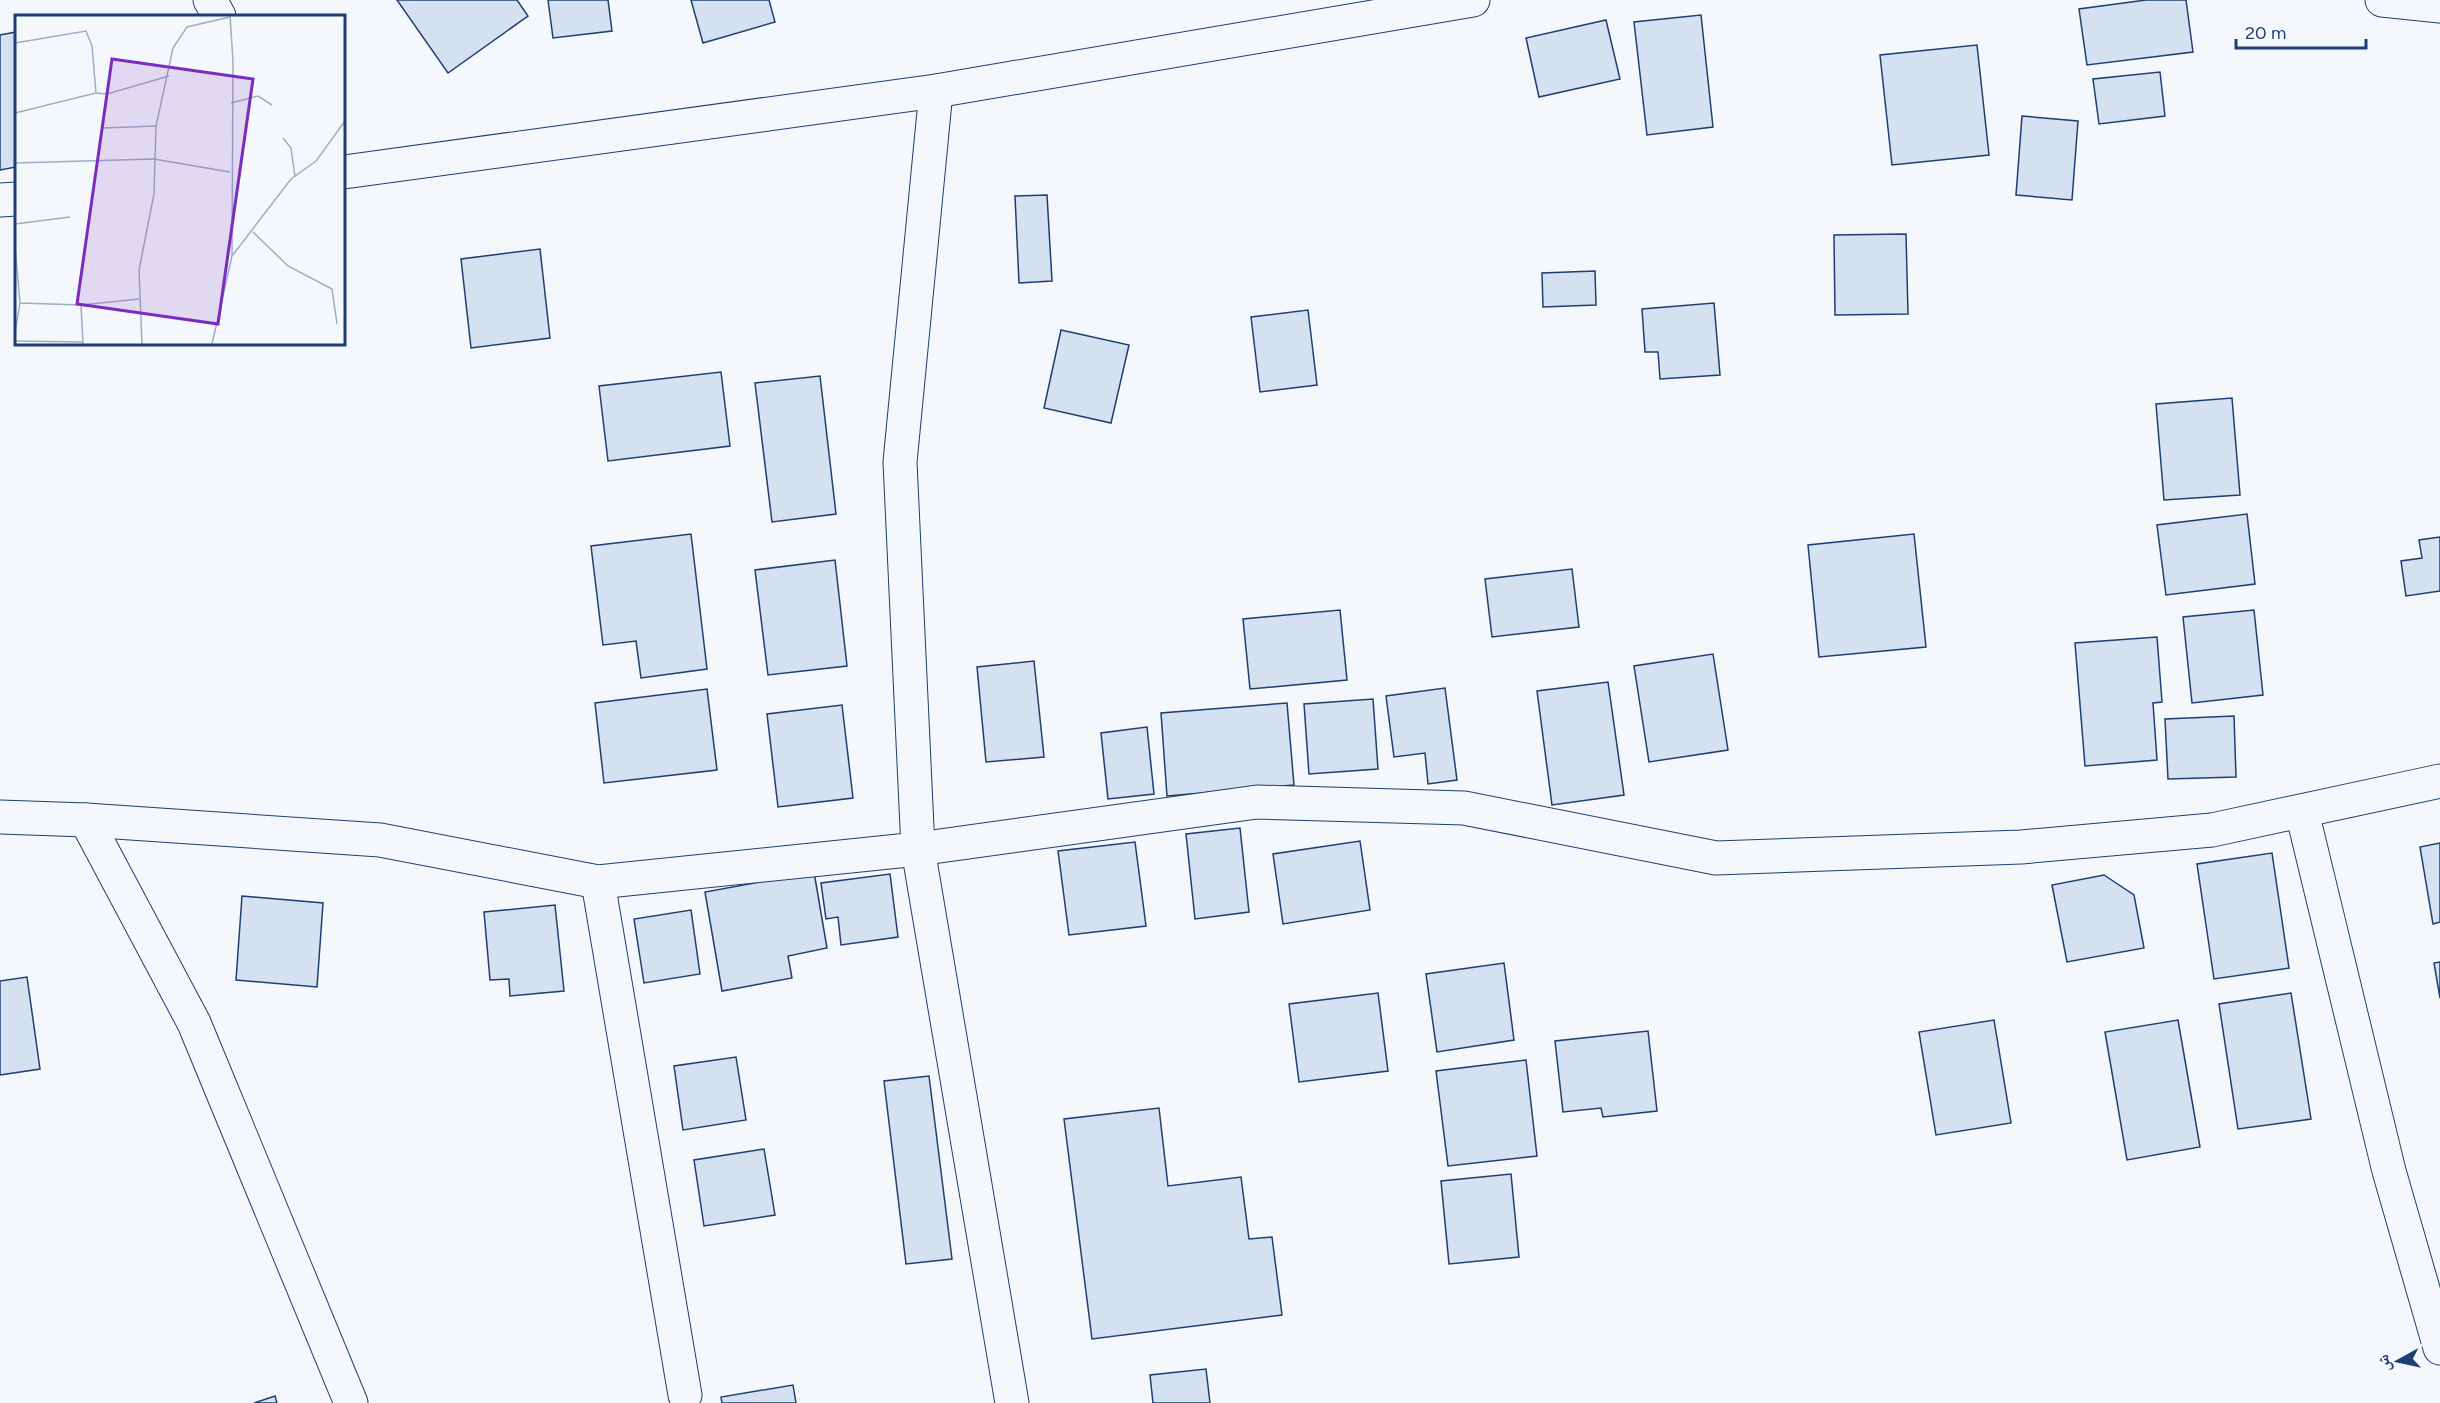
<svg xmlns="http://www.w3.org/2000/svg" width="2440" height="1403" font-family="Figtree,'Noto Naskh Arabic',sans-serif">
<rect width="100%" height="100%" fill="#f4f7fb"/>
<g fill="#d5e0f0" stroke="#1d3f73" stroke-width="1.5">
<polygon points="397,0 517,0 528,16 448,73"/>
<polygon points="548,0 608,0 612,31 553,38"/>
<polygon points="691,0 769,0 775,22 703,43"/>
<polygon points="2146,0 2186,0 2193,52 2087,65 2079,9"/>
<polygon points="1701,15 1713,127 1647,135 1634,22"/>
<polygon points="1606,20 1620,79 1539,97 1526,38"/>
<polygon points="16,32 16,167 0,170 0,35"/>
<polygon points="1977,45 1989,155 1892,165 1880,55"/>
<polygon points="2160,72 2165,116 2099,124 2093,79"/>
<polygon points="2022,116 2078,121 2072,200 2016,195"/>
<polygon points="1047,195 1052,281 1019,283 1015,196"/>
<polygon points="1906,234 1908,314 1835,315 1834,235"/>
<polygon points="540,249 550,338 471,348 461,259"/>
<polygon points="1595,271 1596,305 1543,307 1542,273"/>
<polygon points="1714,303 1720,375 1660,379 1658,352 1645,352 1642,309"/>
<polygon points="1308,310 1317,385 1260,392 1251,317"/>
<polygon points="1061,330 1129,345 1111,423 1044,408"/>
<polygon points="721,372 730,446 608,461 599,386"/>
<polygon points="820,376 836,514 772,522 755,383"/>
<polygon points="2232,398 2240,495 2164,500 2156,404"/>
<polygon points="2247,514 2255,584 2166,595 2157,525"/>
<polygon points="691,534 707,669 641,678 636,641 603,645 591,546"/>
<polygon points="1914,534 1926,647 1819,657 1808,545"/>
<polygon points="2440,537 2440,591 2406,596 2401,561 2422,558 2419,540"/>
<polygon points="835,560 847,666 768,675 755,570"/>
<polygon points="1572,569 1579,627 1492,637 1485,579"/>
<polygon points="1340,610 1347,680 1250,689 1243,619"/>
<polygon points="2254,610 2263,695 2192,703 2183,617"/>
<polygon points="2157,637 2162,702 2153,703 2157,760 2085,766 2075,643"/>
<polygon points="1713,654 1728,750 1649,762 1634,666"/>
<polygon points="1034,661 1044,757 986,762 977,667"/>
<polygon points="1608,682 1624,795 1552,805 1537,691"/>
<polygon points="1445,688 1457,780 1428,784 1425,753 1394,757 1386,696"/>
<polygon points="707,689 717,770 604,783 595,703"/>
<polygon points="1373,699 1378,769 1309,774 1304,704"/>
<polygon points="1287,703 1294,785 1167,796 1161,713"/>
<polygon points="842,705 853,798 778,807 767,714"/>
<polygon points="2234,716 2236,777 2168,779 2165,719"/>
<polygon points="1147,727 1154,794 1108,799 1101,733"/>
<polygon points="1240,828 1249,912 1195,919 1186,834"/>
<polygon points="1360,841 1370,910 1283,924 1273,854"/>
<polygon points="1135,842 1146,926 1069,935 1058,851"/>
<polygon points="2440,843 2440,922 2433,924 2420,847"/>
<polygon points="2272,853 2289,968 2214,979 2197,864"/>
<polygon points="814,872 827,948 788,956 792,978 722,991 705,892"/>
<polygon points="890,874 898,937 841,945 838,917 826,919 821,883"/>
<polygon points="2104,875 2134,895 2144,948 2067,962 2052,885"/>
<polygon points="242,896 323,903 317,987 236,980"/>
<polygon points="555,905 564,991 510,996 509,979 490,980 484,912"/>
<polygon points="691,910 700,974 644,983 634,919"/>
<polygon points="2440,962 2440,998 2434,963"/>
<polygon points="1504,963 1514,1040 1437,1052 1426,974"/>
<polygon points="27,977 40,1069 0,1075 0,981"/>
<polygon points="1378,993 1388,1071 1299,1082 1289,1004"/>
<polygon points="2291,993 2311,1119 2238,1129 2219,1004"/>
<polygon points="1994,1020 2011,1123 1936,1135 1919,1032"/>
<polygon points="2178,1020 2200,1147 2127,1160 2105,1032"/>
<polygon points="1648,1031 1657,1111 1603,1117 1601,1108 1563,1112 1555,1041"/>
<polygon points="736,1057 746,1120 683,1130 674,1066"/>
<polygon points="1526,1060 1537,1156 1448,1166 1436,1071"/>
<polygon points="929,1076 952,1259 906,1264 884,1081"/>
<polygon points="1159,1108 1168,1186 1241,1177 1249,1239 1272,1237 1282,1315 1092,1339 1064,1119"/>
<polygon points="764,1149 775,1215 704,1226 694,1160"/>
<polygon points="1511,1174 1519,1257 1449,1264 1441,1181"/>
<polygon points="1206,1369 1210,1403 1153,1403 1150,1375"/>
<polygon points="793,1385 796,1403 722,1403 721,1397"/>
<polygon points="275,1396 277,1403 254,1403"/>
</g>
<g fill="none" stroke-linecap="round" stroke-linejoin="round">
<g stroke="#1d3f73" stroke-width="35">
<g id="minor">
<polyline points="210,0 219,16"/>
<polyline points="2382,0 2440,6"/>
<polyline points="936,91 900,462 918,849 1012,1403"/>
<polyline points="344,172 936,91 1473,0"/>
<polyline points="0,200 16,199"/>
<polyline points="2302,812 2389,1171 2440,1348"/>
<polyline points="0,817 86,820 380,840 598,882 918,849 1257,802 1464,808 1716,858 2021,847 2212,830 2440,781"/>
<polyline points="86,820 194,1023 351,1403"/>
<polyline points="598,882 685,1395"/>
</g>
</g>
<use href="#minor" stroke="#f4f7fb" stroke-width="33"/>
</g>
<g transform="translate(15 15)">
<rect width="330" height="330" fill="#f4f7fb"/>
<path fill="none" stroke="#9eadc5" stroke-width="1.5" d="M0,28L71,16L77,31L81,78L0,98M81,78L92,79L154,61M216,88L243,81L257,90M88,113L141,111M268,123L276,133L280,162M0,148L139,144L215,157M0,209L55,202M238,217L273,251L317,274L322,309M0,231L5,288L0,318M217,241L276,164L301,146L330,106M5,288L66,290L124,284M66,290L68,329M0,326L67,327M127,329L124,255L139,179L141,111L158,33L172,12L215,2M197,329L217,241L218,46L215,1"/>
<path fill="#7b2cbf" fill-opacity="0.15" stroke="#7b2cbf" stroke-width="3" d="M97,44L238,64L203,309L62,289Z"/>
<rect width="330" height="330" fill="none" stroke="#1d3f73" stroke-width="3"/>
</g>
<g transform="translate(2398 1361) rotate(262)" stroke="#f4f7fb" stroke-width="4.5" paint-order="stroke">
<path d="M0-4.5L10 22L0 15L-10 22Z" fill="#1d3f73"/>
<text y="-9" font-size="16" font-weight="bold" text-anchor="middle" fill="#1d3f73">ش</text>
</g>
<path d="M2236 39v9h130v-9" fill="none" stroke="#1d3f73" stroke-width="3"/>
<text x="2245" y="39" font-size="18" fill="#1d3f73" stroke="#f4f7fb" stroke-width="4.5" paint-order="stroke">20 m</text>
</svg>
